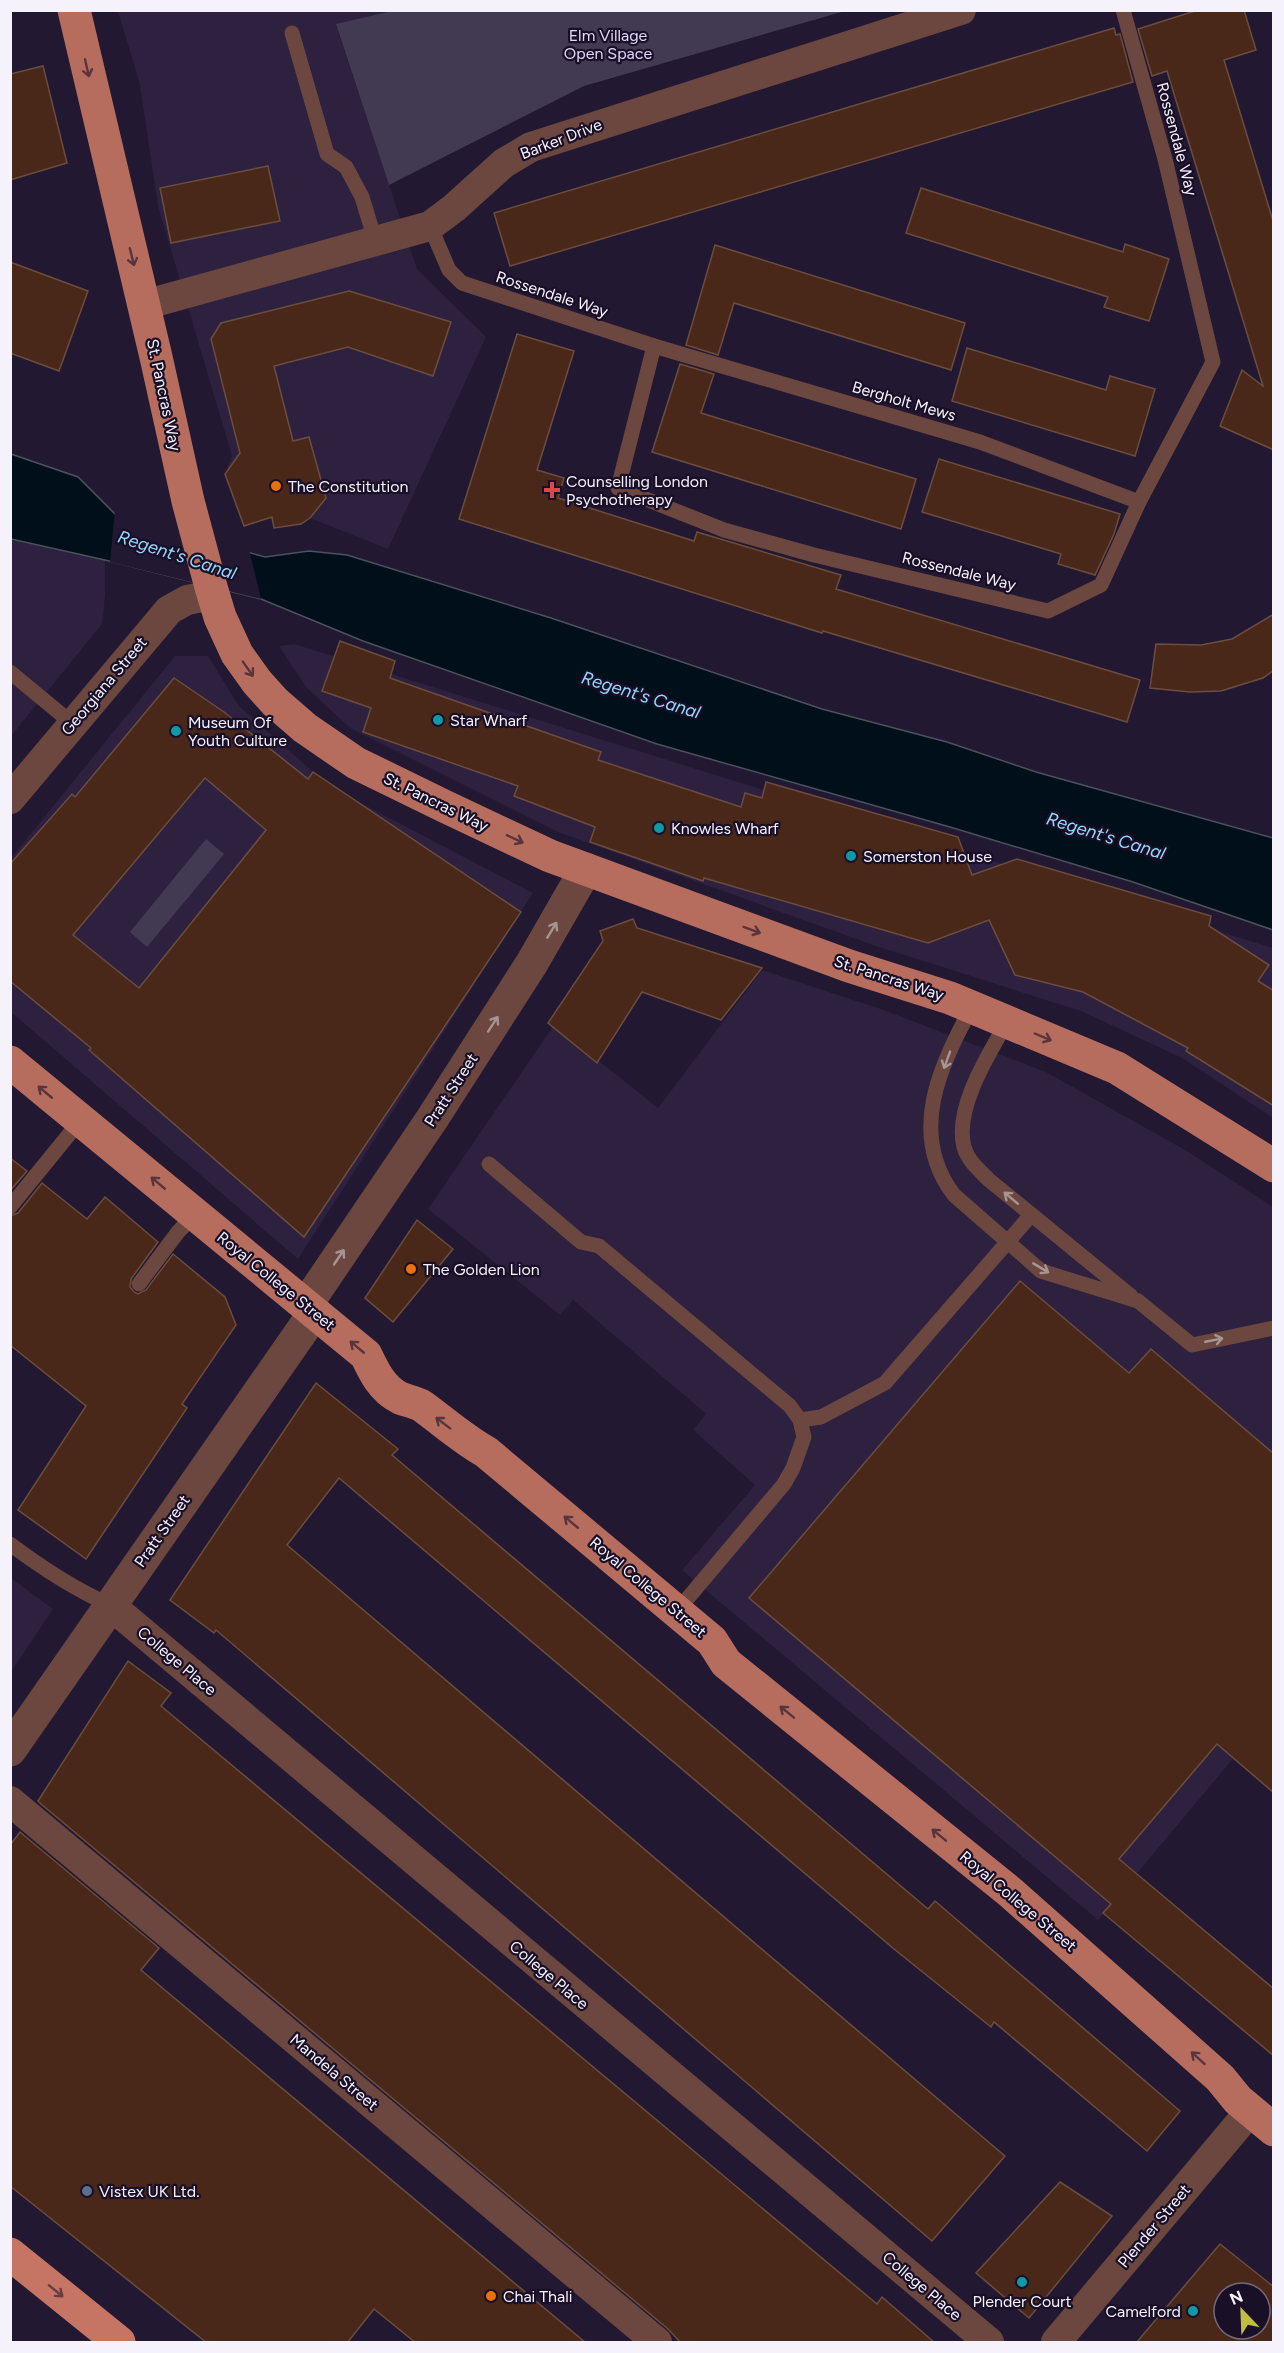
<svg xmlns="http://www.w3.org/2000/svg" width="1284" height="2353" font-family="Figtree,sans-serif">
<rect width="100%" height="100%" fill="#221831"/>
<g fill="#2d213f">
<polygon points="118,11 392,11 336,25 417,269 486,337 388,549 310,518 301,524 274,528 271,517 244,526 225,474 232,456 158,206 140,85"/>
<polygon points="11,539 105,560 105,596 102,624 11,736"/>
<polygon points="294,644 1273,948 1273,1118 1182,1058 1081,1011 876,946 558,832 350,728 306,687 279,646"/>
<polygon points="175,656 208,656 239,706 330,787 533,893 298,1259 11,1012 11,858"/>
<polygon points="762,970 881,1009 1046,1072 1187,1151 1273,1207 1273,1750 1247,1742 1098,1920 682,1570 755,1485 693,1430 706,1414 573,1300 560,1315 428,1209 554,1025 658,1108"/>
<polygon points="11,1578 53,1609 11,1672"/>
</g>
<g fill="#423a53">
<polygon points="392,11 392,10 845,11 584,86 389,185 336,24"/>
<polygon points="206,839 224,854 147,947 130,932"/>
</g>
<polygon fill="#000f19" stroke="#4a535d" stroke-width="1.5" points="11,454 78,477 117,516 265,557 309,551 347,555 551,618 822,709 947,742 1036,772 1273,838 1273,930 1133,882 950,827 657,744 363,641 261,599 105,560 11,539"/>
<polygon fill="#221831" points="115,510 118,513 249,549 261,599 110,562"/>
<g fill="#4a2819" stroke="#6b4d3f" stroke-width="1.5" fill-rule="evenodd">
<polygon points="1198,10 1244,10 1256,50 1224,60 1274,224 1274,450 1220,426 1242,370 1263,386 1167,71 1152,76 1138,29"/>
<polygon points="1114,28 1116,35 1120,34 1133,82 510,266 494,213"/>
<polygon points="43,66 67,163 10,180 10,74"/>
<polygon points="268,166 280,221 171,243 160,188"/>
<polygon points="921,188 1123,252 1125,244 1169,259 1149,321 1104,307 1108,297 906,233"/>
<polygon points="715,245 965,323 951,370 734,303 718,355 686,345"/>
<polygon points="10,262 88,291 59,371 10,353"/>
<polygon points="349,291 451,322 433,376 348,347 274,366 293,441 309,437 326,498 310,518 301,524 274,528 272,517 244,526 225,474 240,453 211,339 221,323"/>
<polygon points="517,334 574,351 537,470 564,478 558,498 694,541 697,532 841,575 836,589 1140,680 1127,722 823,631 822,633 459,519"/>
<polygon points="967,348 1106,390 1110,376 1155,389 1135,456 952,401"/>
<polygon points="680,364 714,374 701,413 916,479 901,529 652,452"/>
<polygon points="939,459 1120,514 1114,534 1095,575 1058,564 1061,554 922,512"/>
<polygon points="1274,614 1274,670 1263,678 1221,691 1190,692 1150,688 1156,644 1201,645 1232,639"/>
<polygon points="340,641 395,661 390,678 601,752 598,760 741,807 745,793 762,798 766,782 958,837 972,875 1017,859 1211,916 1209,926 1269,965 1258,981 1274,991 1274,1106 1186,1051 1188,1048 1083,992 1015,975 989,920 928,943 704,878 703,881 590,842 595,827 514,796 518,786 363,732 371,708 322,691"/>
<path d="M174,678L224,712L308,779L313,772L521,912L304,1237L89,1050L91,1048L10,981V864L72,794L75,797ZM205,778L266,830L139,988L73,935Z"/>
<polygon points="633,919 637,928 762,968 721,1020 642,992 597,1063 548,1023 603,941 600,931"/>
<polygon points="10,1158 27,1171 10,1191"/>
<polygon points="42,1183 87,1219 105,1197 158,1242 131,1279 130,1287 134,1292 138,1294 146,1290 173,1254 225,1297 236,1325 182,1404 187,1408 86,1559 18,1510 86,1406 10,1345 10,1216 18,1213"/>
<polygon points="417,1220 453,1249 393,1322 365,1298"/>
<polygon points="1020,1281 1129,1373 1151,1349 1274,1454 1274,1793 1217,1744 1119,1859 1274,1989 1274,2056 1103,1913 1111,1904 749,1598"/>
<polygon points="316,1383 398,1449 392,1455 928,1909 935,1901 1180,2111 1147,2151 994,2022 991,2027 894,1949 339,1478 287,1545 1005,2156 932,2241 216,1630 214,1633 170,1600"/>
<polygon points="128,1661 171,1693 161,1706 877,2304 882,2297 935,2343 681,2343 668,2329 41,1804 38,1801"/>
<polygon points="20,1832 159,1948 141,1970 586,2343 416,2343 374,2309 347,2343 207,2343 10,2186 10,1845"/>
<polygon points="1060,2182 1112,2216 1029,2318 976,2273"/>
<path d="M1220,2244L1274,2287V2343H1136ZM1224,2293H1260V2329H1224Z"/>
</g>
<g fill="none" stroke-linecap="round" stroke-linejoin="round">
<g stroke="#6b473f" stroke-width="15">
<polyline points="292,33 327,154 346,167 362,197 375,240"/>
<polyline points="430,226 449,270 462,283 654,346 618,488 724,530 814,555 1048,611 1101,585 1139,502 1213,362 1165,159 1123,10"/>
<polyline points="654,346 980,442 1139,502"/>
<polyline points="10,672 73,724"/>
<path d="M972,1007C939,1066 908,1135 954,1195L1041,1271L1138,1301L1192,1345L1274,1328"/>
<path d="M1007,1022C989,1054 954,1108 964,1147C968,1161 979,1170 989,1180L1131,1296"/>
<polyline points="489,1164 581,1242 599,1246 790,1406 800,1420 804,1437 793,1468 784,1484 677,1611"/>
<polyline points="10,1207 80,1121"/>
<polyline points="139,1284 178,1232 195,1214"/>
<polyline points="800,1420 821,1417 885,1383 1031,1215"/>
<path d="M10,1544C42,1568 74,1589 110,1605"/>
</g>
<g stroke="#6b473f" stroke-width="30">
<polyline points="144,305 430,226 454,208 504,163 531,147 961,10"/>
<polyline points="10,799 169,610 187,600 213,595"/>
<polyline points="110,1605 989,2342"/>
<polyline points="10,1801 657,2342"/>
<polyline points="1056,2342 1251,2110"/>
</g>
<g stroke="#6b473f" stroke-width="33">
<polyline points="306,1305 432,1119 532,963 586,869"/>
<polyline points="10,1750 315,1312"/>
</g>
<g stroke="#b76d5e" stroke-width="33">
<polyline points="74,10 156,357 188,501 211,587 220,617 237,654 257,682 275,702 305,728 356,763 444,806 550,856 849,966 950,998 1117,1068 1274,1166"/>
<path d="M10,1062L366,1355C374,1372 382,1389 400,1398C407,1401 415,1402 422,1406C444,1422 463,1439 486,1452L712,1641L726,1663L1010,1892L1220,2078L1238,2100L1274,2130"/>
</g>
<polyline stroke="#c67464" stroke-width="33" points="10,2254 119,2342"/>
</g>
<defs><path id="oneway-shaft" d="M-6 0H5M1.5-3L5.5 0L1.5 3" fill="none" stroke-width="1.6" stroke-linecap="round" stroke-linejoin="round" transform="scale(1.5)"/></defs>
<g stroke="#58353d">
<use href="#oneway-shaft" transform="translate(87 68) rotate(77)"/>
<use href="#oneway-shaft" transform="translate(132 257) rotate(76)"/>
<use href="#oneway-shaft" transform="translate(248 669) rotate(55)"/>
<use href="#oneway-shaft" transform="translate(515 839) rotate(25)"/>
<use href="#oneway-shaft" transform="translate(752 930) rotate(20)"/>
<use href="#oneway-shaft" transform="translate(1043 1037) rotate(23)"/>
<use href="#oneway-shaft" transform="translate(45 1092) rotate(-140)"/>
<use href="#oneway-shaft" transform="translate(158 1183) rotate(-140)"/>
<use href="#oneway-shaft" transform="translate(357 1347) rotate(-140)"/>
<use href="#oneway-shaft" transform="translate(443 1423) rotate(-143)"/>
<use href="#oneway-shaft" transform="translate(571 1522) rotate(-140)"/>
<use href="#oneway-shaft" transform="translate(787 1712) rotate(-141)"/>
<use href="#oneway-shaft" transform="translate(939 1835) rotate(-141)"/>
<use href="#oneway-shaft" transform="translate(1198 2058) rotate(-138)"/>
</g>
<g stroke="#a99494">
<use href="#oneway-shaft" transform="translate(552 930) rotate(-59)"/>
<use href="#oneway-shaft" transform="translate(493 1024) rotate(-57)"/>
<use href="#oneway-shaft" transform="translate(947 1060) rotate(110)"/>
<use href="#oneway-shaft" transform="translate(1011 1198) rotate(-140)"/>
<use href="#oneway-shaft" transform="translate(339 1257) rotate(-56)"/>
<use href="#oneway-shaft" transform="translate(1041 1268) rotate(31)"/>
<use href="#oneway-shaft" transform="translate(1214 1340) rotate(-11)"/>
</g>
<use stroke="#673c42" href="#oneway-shaft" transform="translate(56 2291) rotate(39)"/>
<g fill="#e8710a" stroke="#190f27" stroke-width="2">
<circle cx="276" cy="486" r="6"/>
<circle cx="411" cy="1269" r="6"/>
<circle cx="491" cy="2296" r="6"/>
</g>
<path fill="#e0444e" stroke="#190f27" stroke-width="2" d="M549 481h6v6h6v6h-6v6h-6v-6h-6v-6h6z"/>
<g fill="#0f9aa8" stroke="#190f27" stroke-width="2">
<circle cx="438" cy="720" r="6"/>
<circle cx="176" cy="731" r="6"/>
<circle cx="659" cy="828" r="6"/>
<circle cx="851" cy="856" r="6"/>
<circle cx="1022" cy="2282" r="6"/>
<circle cx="1193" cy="2311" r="6"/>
</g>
<circle fill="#5c6f8a" stroke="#190f27" stroke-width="2" cx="87" cy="2191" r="6"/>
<g text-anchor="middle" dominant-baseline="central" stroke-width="4.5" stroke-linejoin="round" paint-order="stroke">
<g font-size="16" fill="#e2d6fb" stroke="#190f27">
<text x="608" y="35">Elm Village<tspan x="608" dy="18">Open Space</tspan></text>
</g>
<g font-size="16" fill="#f5f2fc" stroke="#190f27">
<text transform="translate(561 139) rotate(-21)">Barker Drive</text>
<text transform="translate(1177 139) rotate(75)">Rossendale Way</text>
<text transform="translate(552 294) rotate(18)">Rossendale Way</text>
<text transform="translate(164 395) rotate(78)">St. Pancras Way</text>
<text transform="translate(904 401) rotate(16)">Bergholt Mews</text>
<text transform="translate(959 571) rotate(14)">Rossendale Way</text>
<text transform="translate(104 686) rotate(-50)">Georgiana Street</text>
<text transform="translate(436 802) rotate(26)">St. Pancras Way</text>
<text transform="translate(889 978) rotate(18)">St. Pancras Way</text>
<text transform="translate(451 1090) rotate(-57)">Pratt Street</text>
<text transform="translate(276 1281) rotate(39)">Royal College Street</text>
<text transform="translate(162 1531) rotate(-55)">Pratt Street</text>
<text transform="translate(648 1587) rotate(40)">Royal College Street</text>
<text transform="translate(177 1661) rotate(40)">College Place</text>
<text transform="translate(1018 1901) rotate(40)">Royal College Street</text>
<text transform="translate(549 1975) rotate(40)">College Place</text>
<text transform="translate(334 2072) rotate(40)">Mandela Street</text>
<text transform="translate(1154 2226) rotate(-50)">Plender Street</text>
<text transform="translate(922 2286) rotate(40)">College Place</text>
</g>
<g font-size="16" fill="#f5f2fc" stroke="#190f27" text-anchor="start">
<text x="566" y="481">Counselling London<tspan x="566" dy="18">Psychotherapy</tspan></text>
<text x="288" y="486">The Constitution</text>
<text x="450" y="720">Star Wharf</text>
<text x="188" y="722">Museum Of<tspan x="188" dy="18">Youth Culture</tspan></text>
<text x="671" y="828">Knowles Wharf</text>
<text x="863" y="856">Somerston House</text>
<text x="423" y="1269">The Golden Lion</text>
<text x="99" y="2191">Vistex UK Ltd.</text>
<text x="503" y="2296">Chai Thali</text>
<text x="1022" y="2301" text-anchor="middle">Plender Court</text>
<text x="1181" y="2311" text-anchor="end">Camelford</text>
</g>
<g font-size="18" font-style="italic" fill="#94d9fe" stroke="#190f27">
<text transform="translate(177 555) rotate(18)">Regent's Canal</text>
<text transform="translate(641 695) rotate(17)">Regent's Canal</text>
<text transform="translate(1106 836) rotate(17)">Regent's Canal</text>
</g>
</g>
<rect width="1284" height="2353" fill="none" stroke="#f5f2fc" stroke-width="24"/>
<g transform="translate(1242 2311) rotate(337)"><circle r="28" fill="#190f27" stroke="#716a7c" stroke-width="1.5"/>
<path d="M0-4.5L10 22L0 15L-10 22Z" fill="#bfbe41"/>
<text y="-9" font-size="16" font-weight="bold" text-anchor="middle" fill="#f5f2fc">N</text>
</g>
</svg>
